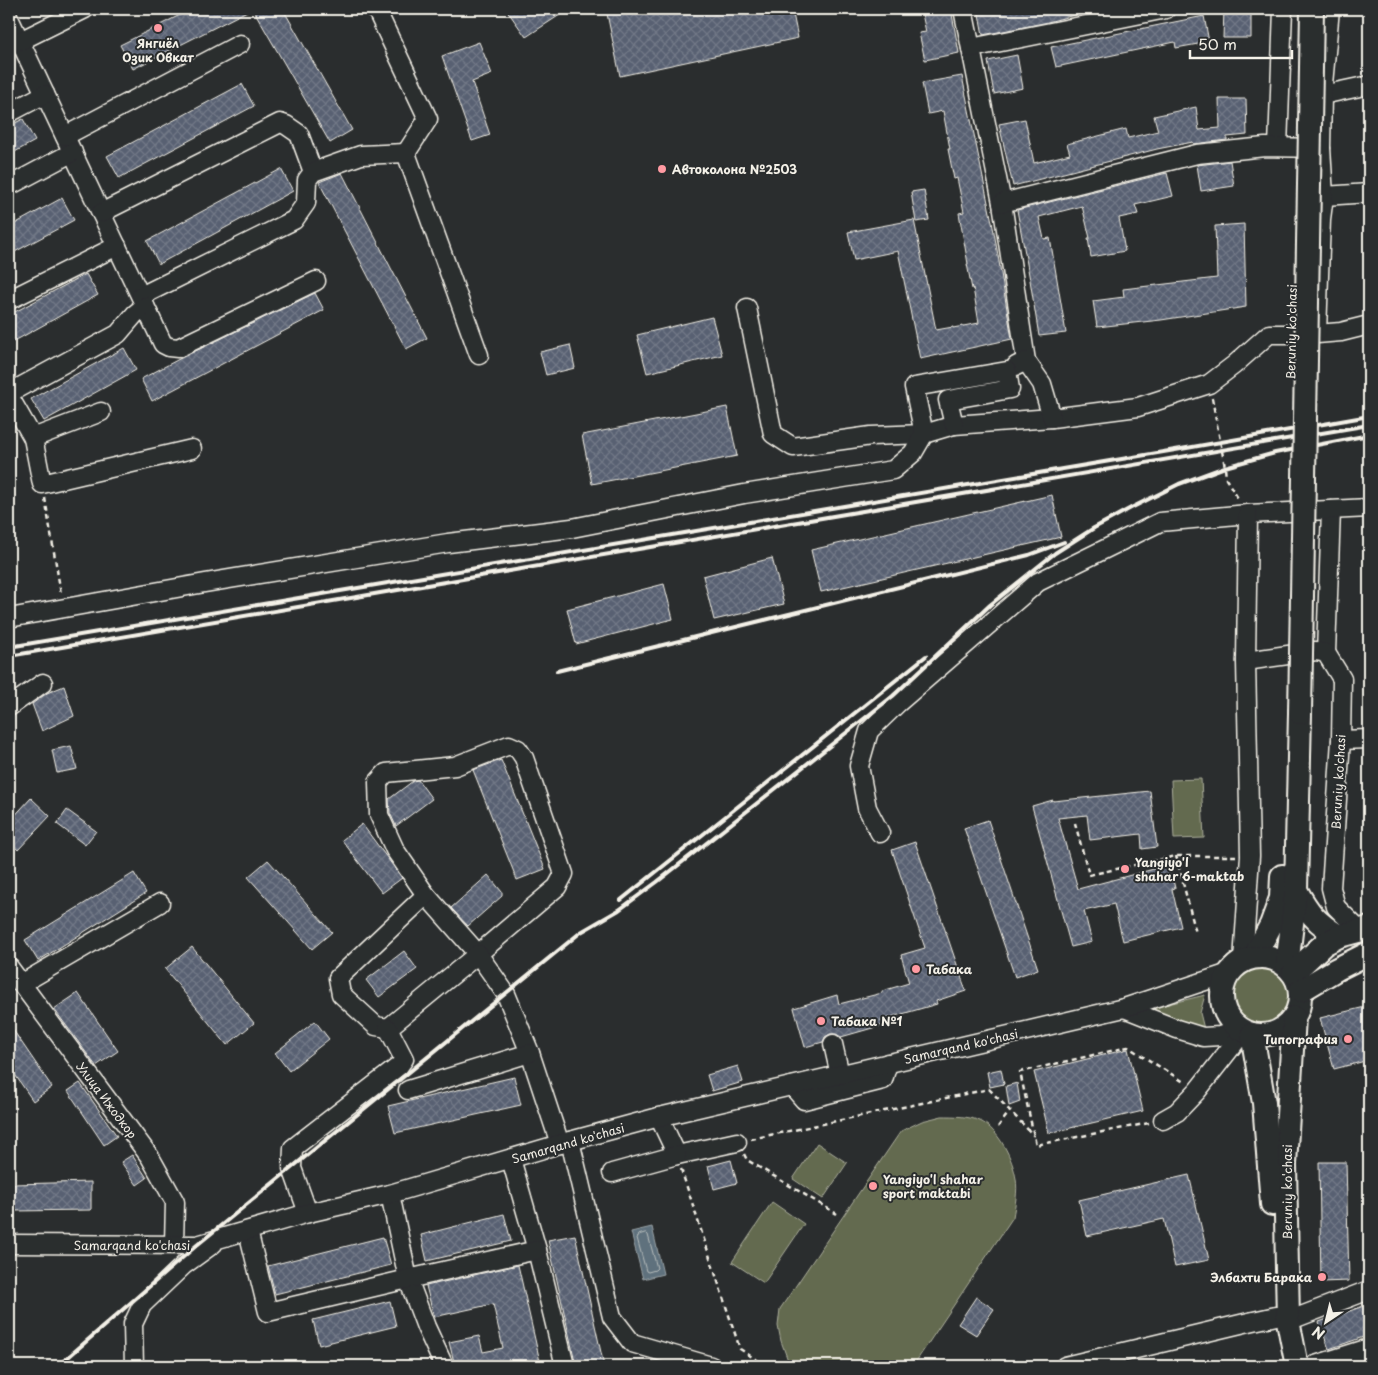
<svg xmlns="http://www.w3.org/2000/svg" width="1378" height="1375" font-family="'Playpen Sans',sans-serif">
<defs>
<pattern id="building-cross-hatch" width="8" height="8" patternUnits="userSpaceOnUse" patternTransform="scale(1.25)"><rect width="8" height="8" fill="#586172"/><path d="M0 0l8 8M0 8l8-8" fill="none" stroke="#717886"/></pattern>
</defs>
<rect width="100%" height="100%" fill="#2a2d2e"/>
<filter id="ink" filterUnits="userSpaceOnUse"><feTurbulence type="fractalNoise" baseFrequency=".02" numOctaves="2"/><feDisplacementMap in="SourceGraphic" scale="10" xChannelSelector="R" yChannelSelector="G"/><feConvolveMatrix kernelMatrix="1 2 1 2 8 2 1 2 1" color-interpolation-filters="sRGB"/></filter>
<g filter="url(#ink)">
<g fill="#636a4f" stroke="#acae9c">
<polygon points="1201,779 1204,838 1174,839 1171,780"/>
<circle cx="1261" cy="997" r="30"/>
<polygon points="1205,995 1200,1013 1204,1029 1148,1009"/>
<path d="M942,1116C954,1116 968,1116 980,1121C999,1130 1013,1159 1016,1179C1018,1191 1015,1205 1013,1217L913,1366H790L781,1341L778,1326L780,1309L901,1131L922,1121Z"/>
<polygon points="817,1143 847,1163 823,1199 793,1179"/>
<polygon points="772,1202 804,1224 764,1283 732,1262"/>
</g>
<polygon fill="#5f717d" stroke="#9ba4a8" points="652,1227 663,1274 643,1279 631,1232"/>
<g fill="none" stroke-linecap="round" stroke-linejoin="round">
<polygon stroke="#b8bebd" stroke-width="1" points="646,1233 648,1235 657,1268 655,1270 648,1272 646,1271 637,1238 639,1235"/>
</g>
<g fill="url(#building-cross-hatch)" stroke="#f4f1e8">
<polygon points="192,9 251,9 133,69 120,45"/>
<polygon points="253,9 283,9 352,130 330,143"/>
<polygon points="506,9 569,9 526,37"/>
<polygon points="606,9 792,9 798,38 620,76"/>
<polygon points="921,9 951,9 959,53 925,60 919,33 926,32"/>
<polygon points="978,9 1082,9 1082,13 1044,23 983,35"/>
<polygon points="1224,9 1251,9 1251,38 1223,38"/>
<polygon points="1204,16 1209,42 1176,48 1175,42 1056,67 1051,47"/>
<polygon points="479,42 492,74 472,82 490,135 472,141 442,56"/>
<polygon points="1017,55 1023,88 994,94 988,61"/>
<polygon points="962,76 994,232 1012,339 920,359 898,251 854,260 848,232 914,220 936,330 953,327 953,328 979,323 973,288 972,289 967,264 968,264 959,213 964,212 957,178 954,179 948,149 950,149 943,111 928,114 922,83"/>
<polygon points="242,84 254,106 119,178 107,156"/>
<polygon points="1219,99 1246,99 1247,135 1227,137 1227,140 1194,144 1193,142 1157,149 1013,186 999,124 1025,119 1034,163 1070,154 1067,144 1126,129 1128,138 1158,131 1154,116 1196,107 1199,130 1220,128"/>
<polygon points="23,119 35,141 9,155 9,126"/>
<polygon points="1230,161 1234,186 1201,191 1197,165"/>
<polygon points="281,169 293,191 159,264 147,241"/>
<polygon points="342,173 427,338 406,349 319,182"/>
<polygon points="1167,173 1173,196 1135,205 1138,214 1119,218 1125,251 1091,257 1088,238 1090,238 1082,206 1039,217 1044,239 1050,238 1066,333 1039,336 1030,280 1017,210"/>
<polygon points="924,190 929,220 916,222 911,192"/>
<polygon points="62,198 74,220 9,255 9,227"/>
<polygon points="1244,224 1246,307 1161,320 1097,327 1093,301 1124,297 1123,289 1217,278 1215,226"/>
<polygon points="86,274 98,295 9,344 9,315"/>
<polygon points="315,293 324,310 152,401 141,379 181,358"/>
<polygon points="712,317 722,355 647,373 637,335"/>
<polygon points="570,345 575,368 546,375 540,352"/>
<polygon points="124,348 136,370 44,421 31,399"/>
<polygon points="727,407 737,456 592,484 582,435"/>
<polygon points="1052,495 1061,537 821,592 811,550"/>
<polygon points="772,558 784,604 714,620 703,576"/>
<polygon points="664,584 673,619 576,644 567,609"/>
<polygon points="64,686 74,716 42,731 32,704 47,693"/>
<polygon points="71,746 77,769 57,773 52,750"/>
<polygon points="501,760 545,869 517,880 473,770"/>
<polygon points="418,780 432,799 396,826 390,813 389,799 413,781"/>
<polygon points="1150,791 1157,847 1142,849 1141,834 1090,840 1087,815 1058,818 1078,889 1169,865 1175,888 1172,889 1181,927 1123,941 1114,904 1084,911 1092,942 1071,947 1032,806 1053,800 1053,801"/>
<polygon points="31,798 50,816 18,850 9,841 9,822"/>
<polygon points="67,810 96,831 85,845 57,824"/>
<polygon points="988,820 1038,969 1015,977 964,828"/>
<polygon points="362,824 402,878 382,893 342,840"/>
<polygon points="915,842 966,991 936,1001 937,1004 881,1020 883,1025 841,1037 836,1034 830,1034 825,1037 823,1042 805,1047 794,1008 837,995 839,1004 882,993 882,991 909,983 901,955 925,948 892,850"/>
<polygon points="268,860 332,932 312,949 248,877"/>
<polygon points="134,873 146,893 38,961 25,940"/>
<polygon points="488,875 502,892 502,896 468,926 451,908"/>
<polygon points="192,947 254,1023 227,1045 165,969"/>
<polygon points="404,951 417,969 379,997 366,980"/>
<polygon points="78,993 118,1051 96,1066 54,1009"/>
<polygon points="1369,1006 1369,1060 1334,1069 1320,1018"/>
<polygon points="315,1021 329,1039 289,1071 275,1053"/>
<polygon points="9,1024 52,1087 33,1101 9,1066"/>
<polygon points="1128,1049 1143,1111 1049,1133 1034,1072"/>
<polygon points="738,1066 743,1082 712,1091 707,1075"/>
<polygon points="1001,1069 1004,1084 990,1087 987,1072"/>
<polygon points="514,1077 521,1105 395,1133 388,1106"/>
<polygon points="80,1083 117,1136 104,1145 68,1091"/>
<polygon points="1017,1083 1020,1102 1009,1106 1006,1086"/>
<polygon points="132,1155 147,1178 137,1185 121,1162"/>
<polygon points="731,1160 737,1183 714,1189 708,1166"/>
<polygon points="1319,1162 1346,1162 1349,1281 1321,1282"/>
<polygon points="1189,1175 1209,1260 1175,1267 1164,1219 1087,1236 1079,1200"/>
<polygon points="91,1182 91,1210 14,1211 13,1184"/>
<polygon points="504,1214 511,1241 427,1261 421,1235"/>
<polygon points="575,1235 604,1366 576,1366 548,1240"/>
<polygon points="383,1237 391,1265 275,1294 268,1266"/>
<polygon points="518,1265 541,1366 455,1366 449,1342 479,1336 483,1352 503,1348 493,1304 434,1317 426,1286"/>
<polygon points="976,1297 994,1309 976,1335 958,1324"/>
<polygon points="390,1301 396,1326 319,1345 313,1320"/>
<polygon points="1369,1304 1369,1335 1329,1349 1319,1322"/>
</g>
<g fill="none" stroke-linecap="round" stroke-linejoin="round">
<g stroke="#f4f1e8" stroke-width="21">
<g id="minor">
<polyline points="376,9 428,119 406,153 479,355"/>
<polyline points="963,9 1002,203 1026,361"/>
<polyline points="9,18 163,344 169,347 178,348 316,281"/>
<polyline points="20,41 85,9"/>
<polyline points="971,48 1166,9"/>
<polyline points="1322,95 1369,85"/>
<polyline points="9,113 45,94"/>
<polyline points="65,136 240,44"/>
<polyline points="1278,147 1283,9"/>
<polyline points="9,186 73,152"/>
<polyline points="1324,196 1369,193"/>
<polyline points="1002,203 1197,154 1265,147 1321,148"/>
<polyline points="101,213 280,123 286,125 299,134 313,172"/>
<polyline points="141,296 294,220 306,203 307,180 313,172 361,155 406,153"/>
<polyline points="9,300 117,246"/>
<polyline points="747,308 773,434 793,447 871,436 924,434 954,425 1052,418 1138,407 1209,384 1234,365 1269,334 1317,334 1341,332 1369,325"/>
<polyline points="1317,333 1321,219 1324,196 1321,148 1322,95 1330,9"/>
<polyline points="1016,366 1026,361 1042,384 1052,418"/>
<polyline points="9,393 118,334 135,314 145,306"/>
<polyline points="9,396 33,438"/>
<polyline points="101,412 33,438 42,484 192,449"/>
<polyline points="9,618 205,583 448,543 572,528 744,494 893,470 913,453 924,434 914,387 1007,371 1010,389 948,400 954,425"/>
<polyline points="1326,653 1331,510"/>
<polyline points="1246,661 1316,651 1326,653 1342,679 1341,740 1331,888 1336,907 1359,930"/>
<polyline points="9,707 43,683"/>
<polyline points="1341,740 1369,739"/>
<polygon points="509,745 518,749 524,758 564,874 557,887 478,954 426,895 395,850 379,815 378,782 386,773 455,766"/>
<polyline points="880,833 867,808 859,766 869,731 898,703 1038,582 1160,522 1248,514 1369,508"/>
<polyline points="426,895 338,978 341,994 376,1026 388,1028 478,954 506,994 530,1053 560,1144"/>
<polyline points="1243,961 1250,856 1246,661 1248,514"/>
<polyline points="9,967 150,1157 175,1202 174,1244"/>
<polyline points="21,984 160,903"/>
<polyline points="1124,1008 1177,1029 1203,1037 1220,1036 1240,1029"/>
<polyline points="833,1044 840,1075"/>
<polyline points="792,1086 804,1100 883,1080 888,1063"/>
<polyline points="408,1090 530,1053"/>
<polyline points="659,1117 677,1155 737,1142"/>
<polyline points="1163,1120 1177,1112 1197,1091 1244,1031"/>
<polyline points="570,1141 612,1317 632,1343 711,1366"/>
<polyline points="511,1159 537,1250 565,1366"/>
<polyline points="612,1173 677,1155"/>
<polyline points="390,1194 408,1279 426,1327 444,1366"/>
<polyline points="308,1213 292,1168 293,1148 399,1066 404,1059 388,1028"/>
<polyline points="248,1231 268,1312 408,1279 537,1250"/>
<polyline points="9,1244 197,1245 308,1213 390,1194 570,1141 659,1117 1124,1008 1229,973"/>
<polyline points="1288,1321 1369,1290"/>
<polyline points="134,1366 133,1324 142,1305 184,1265 213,1244"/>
<polyline points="1065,1366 1249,1322 1276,1316"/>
<polyline points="1312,1366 1369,1348"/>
</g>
</g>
<g stroke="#f4f1e8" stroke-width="26">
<g id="major">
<path d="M1296,890C1308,912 1316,923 1339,936"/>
<polyline points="1254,957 1271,925 1281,898 1282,876"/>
<circle cx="1261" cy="996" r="39"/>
<polyline points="1287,966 1296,890 1300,713"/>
<polyline points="1293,973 1324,944 1339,936 1369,928"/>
<polyline points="1300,991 1337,969 1369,953"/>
<polyline points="1294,1017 1285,1164 1288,1321 1297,1366"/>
<polyline points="1252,1034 1264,1103 1272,1204"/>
</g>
</g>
<g stroke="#f4f1e8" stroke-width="2.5" stroke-dasharray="5 4" stroke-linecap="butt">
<polyline points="1212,398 1225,467 1226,479 1239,500"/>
<polyline points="45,498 61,594"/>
<polyline points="1075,823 1089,875 1176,856 1236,856"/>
<polyline points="1176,856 1196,933"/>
<polyline points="1149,1123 1036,1145 1020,1072 1128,1047 1184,1082"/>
<polyline points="998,1127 1010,1111"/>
<polyline points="751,1139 989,1089 1034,1136"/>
<polyline points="744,1154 747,1160 837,1214"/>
<polyline points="681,1169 740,1349 766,1366"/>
</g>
<use href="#minor" stroke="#2a2d2e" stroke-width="18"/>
<use href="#major" stroke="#2a2d2e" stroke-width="22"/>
<g stroke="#f4f1e8" stroke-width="4">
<polyline points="9,647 1181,449 1369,416"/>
<polyline points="9,656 1369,425"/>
<polyline points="557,671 1029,555 1064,542"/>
<polyline points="621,900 926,656"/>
<polyline points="58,1366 197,1245 581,932 619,910 657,882 893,696 990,605 1055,553 1094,528 1131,508 1179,484 1225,467 1275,453 1369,435"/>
</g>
<g stroke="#f4f1e8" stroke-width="26" stroke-linecap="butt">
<polyline id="major-bridge" points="1300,713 1312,9"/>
</g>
<use href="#major-bridge" stroke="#2a2d2e" stroke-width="22"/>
</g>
</g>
<g fill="#ff9aa2" stroke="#2a2d2e" stroke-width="2">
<circle cx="158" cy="28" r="5"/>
<circle cx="662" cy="169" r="5"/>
<circle cx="1125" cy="869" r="5"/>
<circle cx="916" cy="969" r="5"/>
<circle cx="821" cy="1021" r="5"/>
<circle cx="1348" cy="1039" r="5"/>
<circle cx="873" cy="1186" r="5"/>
<circle cx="1322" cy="1277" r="5"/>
</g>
<g text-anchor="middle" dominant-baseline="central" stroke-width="4" stroke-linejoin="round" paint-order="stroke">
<g font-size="12" font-weight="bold" fill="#f4f1e8" stroke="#2a2d2e" text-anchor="start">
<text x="158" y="43" text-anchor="middle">Янгиёл<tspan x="158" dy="14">Озик Овкат</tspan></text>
<text x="672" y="169">Автоколона №2503</text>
<text x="1135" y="862">Yangiyo'l<tspan x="1135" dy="14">shahar 6-maktab</tspan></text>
<text x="926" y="969">Табака</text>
<text x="831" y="1021">Табака №1</text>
<text x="1338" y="1039" text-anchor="end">Типография</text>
<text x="883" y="1179">Yangiyo'l shahar<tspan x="883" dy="14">sport maktabi</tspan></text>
<text x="1312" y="1277" text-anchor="end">Элбахти Барака</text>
</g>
<g font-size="12" fill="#f4f1e8" stroke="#2a2d2e">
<text transform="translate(1291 332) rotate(-89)">Beruniy ko'chasi</text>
<text transform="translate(1338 782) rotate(-87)">Beruniy ko'chasi</text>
<text transform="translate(961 1046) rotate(-13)">Samarqand ko'chasi</text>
<text transform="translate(107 1100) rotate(53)">Улица Ижодкор</text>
<text transform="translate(568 1143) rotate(-16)">Samarqand ko'chasi</text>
<text transform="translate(1287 1192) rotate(-90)">Beruniy ko'chasi</text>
<text x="132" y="1245">Samarqand ko'chasi</text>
</g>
</g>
<rect width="1378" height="1375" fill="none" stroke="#2a2d2e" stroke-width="30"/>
<rect x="15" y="15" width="1348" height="1345" fill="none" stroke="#f4f1e8" stroke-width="2" filter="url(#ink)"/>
<g transform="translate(1326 1322) rotate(215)" stroke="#2a2d2e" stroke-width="4" paint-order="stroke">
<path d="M0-4L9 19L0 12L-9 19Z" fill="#f4f1e8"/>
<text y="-8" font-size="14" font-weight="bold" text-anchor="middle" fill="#f4f1e8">N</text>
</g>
<path d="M1190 50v8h102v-8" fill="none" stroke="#f4f1e8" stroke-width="2.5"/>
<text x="1198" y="50" font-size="15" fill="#f4f1e8" stroke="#2a2d2e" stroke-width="4" paint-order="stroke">50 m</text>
</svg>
